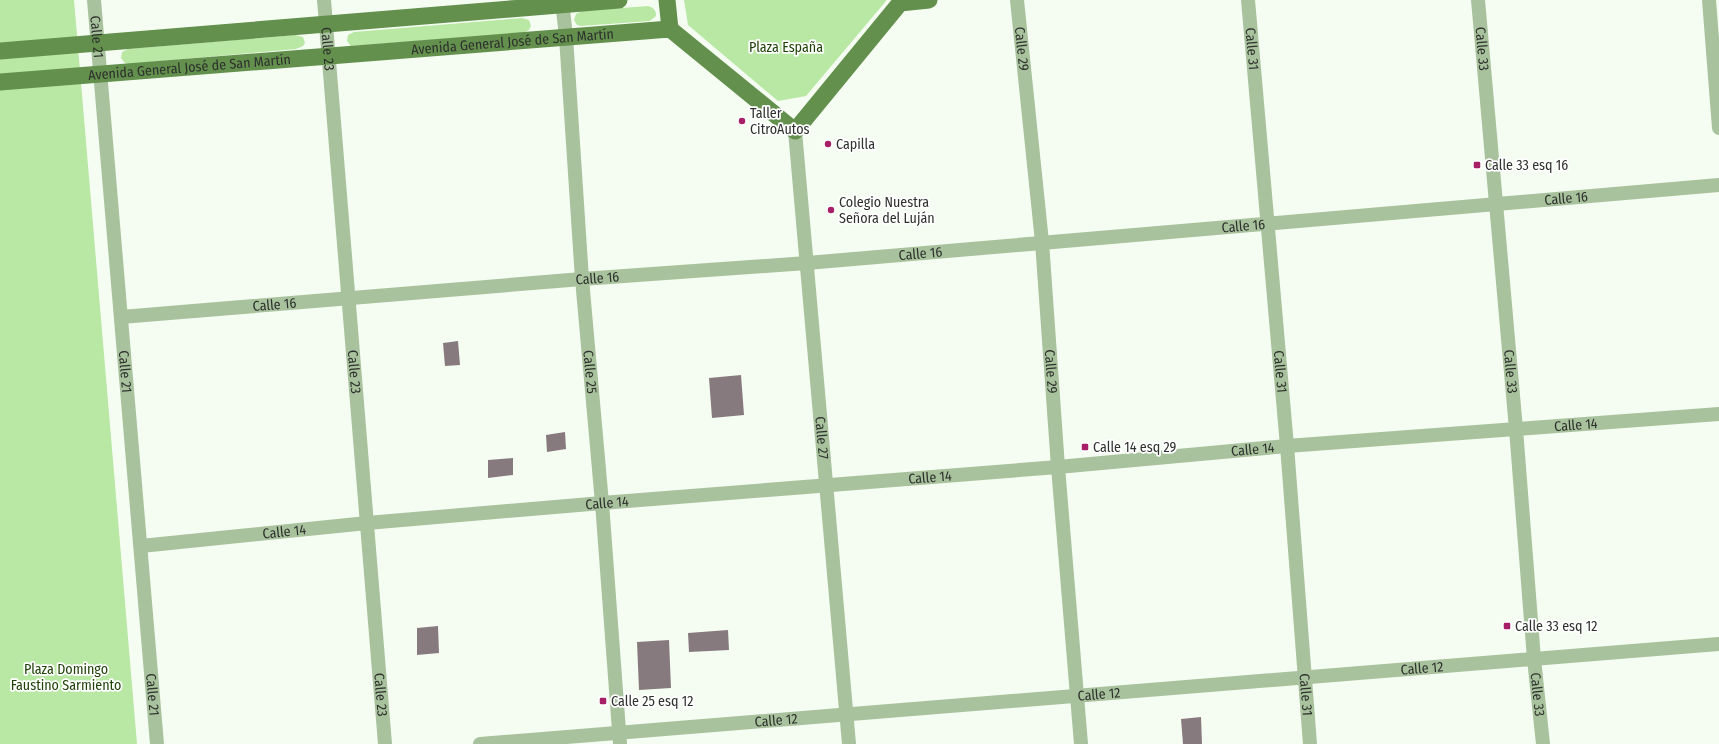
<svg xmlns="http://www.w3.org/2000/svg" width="1719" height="744" font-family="'Fira Sans Condensed',sans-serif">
<rect width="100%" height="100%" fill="#f5fdf2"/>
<g fill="#b9e7a4">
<polygon points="0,0 74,0 137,744 0,744"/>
<polygon points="684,0 886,0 886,1 806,96 778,101 688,25"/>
<path d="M648,6C654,8 656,10 656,16L650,21L581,26L577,25L574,20L576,14L582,11Z"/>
<polygon points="522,18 529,20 531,26 529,30 523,33 351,46 347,41 348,35 354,32"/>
<polygon points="295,35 303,37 305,43 303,46 296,49 129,64 125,63 121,58 122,52 128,49"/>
</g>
<g fill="#877a7e">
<polygon points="458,341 460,365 445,366 443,343"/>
<polygon points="741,375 744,415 712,418 709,378"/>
<polygon points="565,432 566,449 547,452 546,435"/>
<polygon points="513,458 513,475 488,478 488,460"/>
<polygon points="438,626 439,653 417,655 417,628"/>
<polygon points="728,630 729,650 689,652 688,633"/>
<polygon points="669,640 671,688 639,690 637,642"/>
<polygon points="1201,717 1202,744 1183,744 1181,719"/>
</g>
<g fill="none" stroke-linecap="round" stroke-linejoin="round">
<g stroke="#a8c29d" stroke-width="14">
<path id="s1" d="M94,0L157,744"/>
<path id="s2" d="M324,0L385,744"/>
<path id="s3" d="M562,0L566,37L582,279L602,503L620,744"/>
<path id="s4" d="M1017,0L1042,242L1058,467L1081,744"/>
<path id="s5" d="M1248,0L1287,446L1310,744"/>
<path id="s6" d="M1478,0L1516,429L1534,659L1543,744"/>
<polyline points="1709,0 1719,128"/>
<path id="s7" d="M795,131L849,744"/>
<path id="s8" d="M121,317L582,279L807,263L1719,185"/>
<path id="s9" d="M141,546L367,523L602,503L1058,467L1287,446L1719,414"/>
<path id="s10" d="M480,744L1719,644"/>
</g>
<g stroke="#63904d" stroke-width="17">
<polyline points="667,0 670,29"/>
<polyline points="0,51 619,0"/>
<path id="s11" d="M0,82L670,29L795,131L900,3L929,0"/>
</g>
</g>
<g fill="#a71f66" stroke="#fff" stroke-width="1.5">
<circle cx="742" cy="121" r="4"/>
<circle cx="828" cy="144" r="4"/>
<rect x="1473" y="161" width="8" height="8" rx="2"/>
<circle cx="831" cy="210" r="4"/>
<rect x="1081" y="443" width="8" height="8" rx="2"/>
<rect x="1503" y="622" width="8" height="8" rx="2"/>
<rect x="599" y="697" width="8" height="8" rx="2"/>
</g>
<g text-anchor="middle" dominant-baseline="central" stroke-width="3.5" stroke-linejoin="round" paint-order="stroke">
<g font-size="14" fill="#2e312d" stroke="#fff">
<text stroke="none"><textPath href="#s1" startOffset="37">Calle 21</textPath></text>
<text stroke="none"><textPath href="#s11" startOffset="514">Avenida General José de San Martín</textPath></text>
<text stroke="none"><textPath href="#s2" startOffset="49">Calle 23</textPath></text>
<text stroke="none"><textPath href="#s4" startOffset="49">Calle 29</textPath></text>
<text stroke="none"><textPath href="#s5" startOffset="49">Calle 31</textPath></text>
<text stroke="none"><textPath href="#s6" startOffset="49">Calle 33</textPath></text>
<text stroke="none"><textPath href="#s11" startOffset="190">Avenida General José de San Martín</textPath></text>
<text stroke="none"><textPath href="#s8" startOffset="1450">Calle 16</textPath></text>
<text stroke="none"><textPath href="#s8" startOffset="1126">Calle 16</textPath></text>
<text stroke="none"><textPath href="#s8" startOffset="802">Calle 16</textPath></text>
<text stroke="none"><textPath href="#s8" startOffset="478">Calle 16</textPath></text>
<text stroke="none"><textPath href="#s8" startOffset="154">Calle 16</textPath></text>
<text stroke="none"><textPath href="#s1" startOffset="373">Calle 21</textPath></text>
<text stroke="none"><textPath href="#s2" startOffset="373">Calle 23</textPath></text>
<text stroke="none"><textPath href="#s3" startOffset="373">Calle 25</textPath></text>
<text stroke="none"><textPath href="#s4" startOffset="373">Calle 29</textPath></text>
<text stroke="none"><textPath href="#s5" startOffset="373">Calle 31</textPath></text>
<text stroke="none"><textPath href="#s6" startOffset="373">Calle 33</textPath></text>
<text stroke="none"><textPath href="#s9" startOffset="1440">Calle 14</textPath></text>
<text stroke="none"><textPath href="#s7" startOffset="308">Calle 27</textPath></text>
<text stroke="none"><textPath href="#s9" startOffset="1116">Calle 14</textPath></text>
<text stroke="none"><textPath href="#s9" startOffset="792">Calle 14</textPath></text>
<text stroke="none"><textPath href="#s9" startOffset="468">Calle 14</textPath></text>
<text stroke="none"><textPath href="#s9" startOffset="144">Calle 14</textPath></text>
<text stroke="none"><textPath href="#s10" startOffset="945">Calle 12</textPath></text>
<text stroke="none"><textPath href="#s10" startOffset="621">Calle 12</textPath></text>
<text stroke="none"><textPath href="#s1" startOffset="697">Calle 21</textPath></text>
<text stroke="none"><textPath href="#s2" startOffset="697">Calle 23</textPath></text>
<text stroke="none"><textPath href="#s5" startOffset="697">Calle 31</textPath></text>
<text stroke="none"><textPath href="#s6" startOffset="697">Calle 33</textPath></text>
<text stroke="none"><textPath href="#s10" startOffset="297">Calle 12</textPath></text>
</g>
<g font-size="14" fill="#1e4207" stroke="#fff">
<text x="786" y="47">Plaza España</text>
<text x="66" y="669">Plaza Domingo<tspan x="66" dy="16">Faustino Sarmiento</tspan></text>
</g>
<g font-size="14" fill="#2e312d" stroke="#fff" text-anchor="start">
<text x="750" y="113">Taller<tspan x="750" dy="16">CitroAutos</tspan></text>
<text x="836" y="144">Capilla</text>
<text x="1485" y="165">Calle 33 esq 16</text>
<text x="839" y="202">Colegio Nuestra<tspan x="839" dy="16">Señora del Luján</tspan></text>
<text x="1093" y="447">Calle 14 esq 29</text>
<text x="1515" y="626">Calle 33 esq 12</text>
<text x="611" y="701">Calle 25 esq 12</text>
</g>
</g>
</svg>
